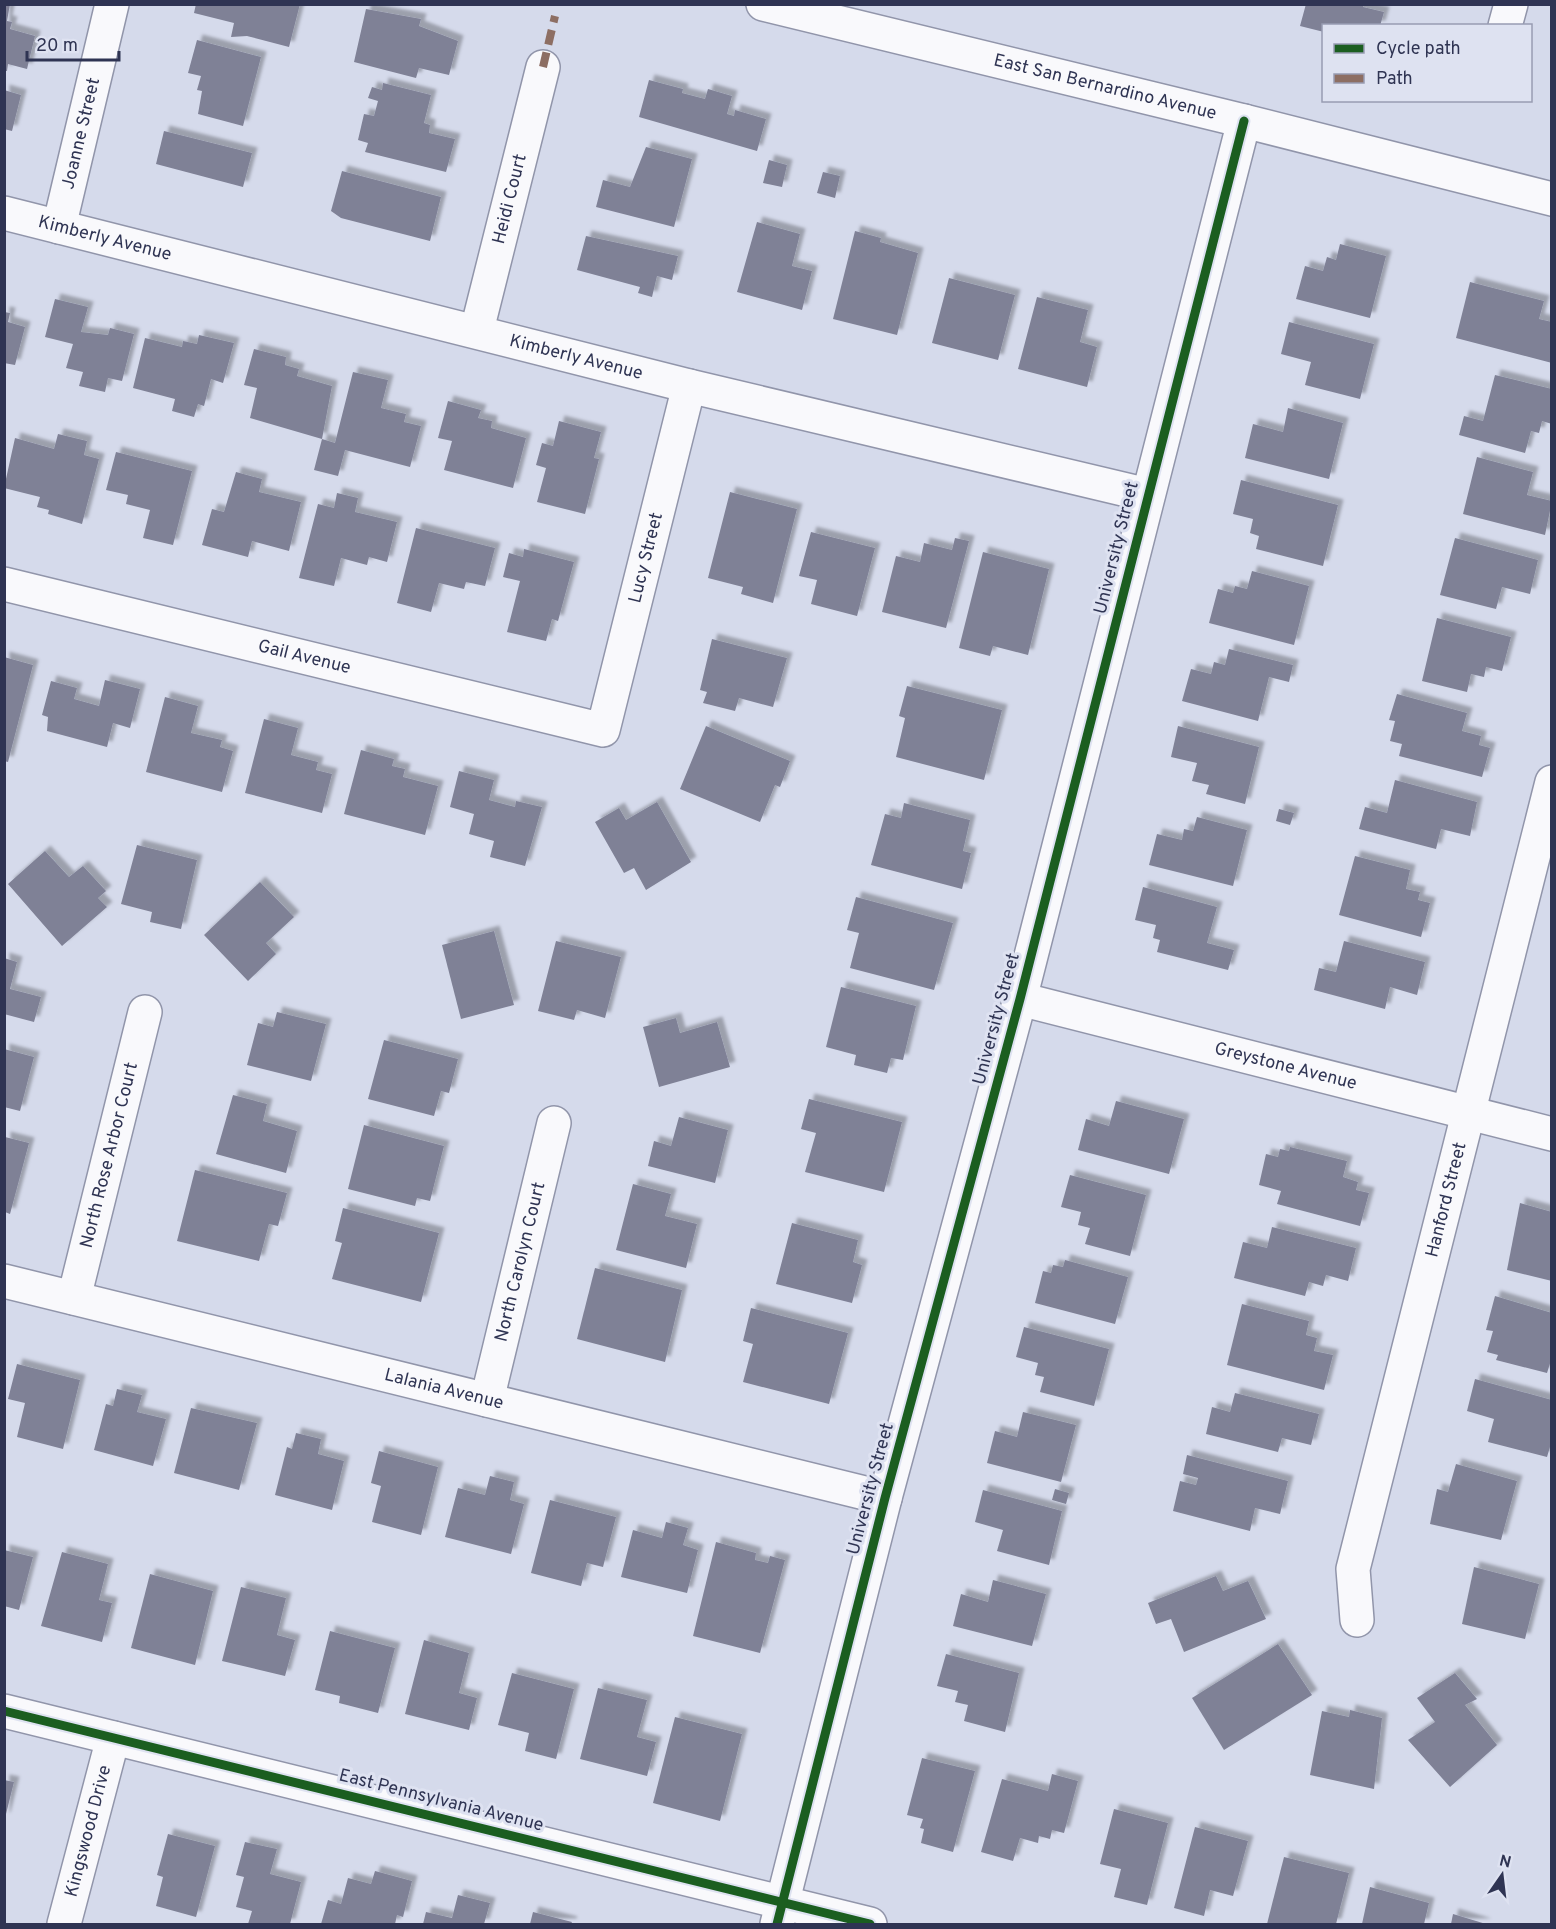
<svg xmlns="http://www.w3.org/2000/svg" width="1556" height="1929" font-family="Overpass,sans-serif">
<defs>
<filter id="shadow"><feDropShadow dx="5.5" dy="-5.5" stdDeviation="1.5" flood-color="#0004"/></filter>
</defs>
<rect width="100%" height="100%" fill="#d5daeb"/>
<g fill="#7f8196" filter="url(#shadow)">
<polygon points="4,4 10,4 7,21 12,22 10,29 35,36 27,69 8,64 7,71 4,71"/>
<polygon points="196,4 300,4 289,47 247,36 231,37 234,23 194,13"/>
<polygon points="1306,4 1364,4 1363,7 1384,12 1380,26 1324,26 1324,32 1300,26"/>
<polygon points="366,9 421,19 419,26 458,41 449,75 419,68 416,78 354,62"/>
<polygon points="197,40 261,57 243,126 198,114 202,91 197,90 201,76 188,73"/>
<polygon points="649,80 683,89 682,93 705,99 708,89 732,96 727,114 734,116 735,110 766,119 757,151 639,117"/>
<polygon points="383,83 431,95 424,123 430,125 429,133 455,139 446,172 365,152 368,143 358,140 364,114 374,116 378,101 368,98 372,87 382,90"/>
<polygon points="4,90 21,95 12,131 4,129"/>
<polygon points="164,131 252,153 243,187 156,164"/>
<polygon points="646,147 692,159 674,227 596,207 603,180 630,187"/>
<polygon points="769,160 787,165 782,187 763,183"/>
<polygon points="342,171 441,197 430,241 341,218 331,211"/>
<polygon points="823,172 840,176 835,198 817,193"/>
<polygon points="757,222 800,234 792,266 812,271 802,310 737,292"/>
<polygon points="855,231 881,238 880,242 918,253 897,335 833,319"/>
<polygon points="586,236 678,256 672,280 657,276 652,297 638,293 640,287 577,270"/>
<polygon points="1340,244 1386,256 1370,318 1296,299 1305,266 1323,271 1327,257 1336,260"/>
<polygon points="949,278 1015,295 998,360 932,343"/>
<polygon points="1470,282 1544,301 1539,319 1552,322 1552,363 1456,338"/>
<polygon points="1037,297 1088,310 1080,342 1097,347 1087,387 1018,369"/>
<polygon points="55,299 88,307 81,332 108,335 110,328 134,334 122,381 108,378 105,392 79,386 83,372 66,368 73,344 45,337"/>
<polygon points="4,312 10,313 8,322 25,327 15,365 4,363"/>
<polygon points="1289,322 1374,344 1360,399 1305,385 1311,362 1281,354"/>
<polygon points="199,335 234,343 223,383 211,379 204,406 198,404 194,417 172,411 175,399 133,388 145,338 182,347 183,341 197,344"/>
<polygon points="254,349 286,357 285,365 299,369 297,376 332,386 322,439 250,418 257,388 244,385"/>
<polygon points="353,372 388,380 381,408 406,414 404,422 421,426 410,467 345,450 338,476 314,470 322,439 335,443"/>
<polygon points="1495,375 1552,389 1552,424 1542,421 1539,433 1531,431 1525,453 1459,435 1464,416 1483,421"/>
<polygon points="448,401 481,410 478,418 492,421 491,428 526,438 513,488 444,470 452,441 438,438"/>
<polygon points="1288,408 1343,423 1329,479 1245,458 1253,424 1283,432"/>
<polygon points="559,421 601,432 594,458 599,459 585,514 537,502 546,468 536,465 542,443 553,446"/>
<polygon points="58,434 87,441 84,455 99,459 82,524 48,514 49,510 37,507 40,497 4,488 15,438 54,449"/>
<polygon points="116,452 192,471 173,545 143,538 150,510 126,504 128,495 106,490"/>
<polygon points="1477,457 1533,472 1527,495 1552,501 1545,535 1463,514"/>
<polygon points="236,472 262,479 259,492 301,502 289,551 252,541 248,557 202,545 212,509 224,512"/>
<polygon points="1241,480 1338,505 1323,566 1256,549 1259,536 1250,533 1253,519 1233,514"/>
<polygon points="730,492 797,509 773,603 741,594 743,587 708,578"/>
<polygon points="337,493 358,498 355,512 397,522 387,562 369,557 367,565 341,558 334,586 299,578 318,504 334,508"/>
<polygon points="416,528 495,548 485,586 466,582 464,589 439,583 431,612 397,603"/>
<polygon points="811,532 875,548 857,616 811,604 817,580 799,576"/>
<polygon points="955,538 969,541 946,628 882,612 896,556 920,562 924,543 952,550"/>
<polygon points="1455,538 1538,560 1530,594 1502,587 1496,609 1440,595"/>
<polygon points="524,549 574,562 558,621 552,619 546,641 507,632 520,581 503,577 509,553 523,557"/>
<polygon points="983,552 1049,569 1028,655 993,646 990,656 959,648"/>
<polygon points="1252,571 1309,586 1294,645 1209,623 1218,589 1233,593 1235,586 1247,589"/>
<polygon points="1437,618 1511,637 1502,671 1486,667 1484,677 1471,674 1467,692 1422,681"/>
<polygon points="712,639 787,658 773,707 739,698 735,711 703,703 707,692 700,690"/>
<polygon points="1229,649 1293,665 1289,682 1269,677 1258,721 1182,701 1191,669 1211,674 1214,662 1225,665"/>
<polygon points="4,657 33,665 8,762 4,761"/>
<polygon points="105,680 140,689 130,728 113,723 107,747 47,731 48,717 42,715 51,681 77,688 74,699 99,706"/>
<polygon points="907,686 1002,710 984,780 896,757 905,718 899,716"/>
<polygon points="1397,694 1467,713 1462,731 1481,736 1479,745 1490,748 1482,777 1399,756 1402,744 1390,741 1395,721 1389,720"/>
<polygon points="165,697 198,706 191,733 222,740 220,747 233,751 222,792 146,772"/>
<polygon points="264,719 298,728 291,755 318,762 316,770 332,774 322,813 245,793"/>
<polygon points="706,726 790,761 780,787 775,785 760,822 680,789"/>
<polygon points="1178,726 1259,747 1245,804 1206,794 1209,785 1192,781 1197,763 1171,757"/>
<polygon points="361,750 394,759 392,766 405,769 403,777 438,786 425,835 344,814"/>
<polygon points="459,771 494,780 489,800 515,807 516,801 542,807 525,866 490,857 494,841 469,834 474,814 450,807"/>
<polygon points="1395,780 1477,802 1470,836 1441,829 1436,849 1359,829 1365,807 1387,813"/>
<polygon points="657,802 691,862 646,890 634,868 624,873 595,822 619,808 626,820"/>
<polygon points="904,803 970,820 963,851 971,853 962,889 871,865 885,814 901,818"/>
<polygon points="1279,809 1294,813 1290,825 1276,821"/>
<polygon points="1197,817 1247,830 1233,886 1149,865 1157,834 1182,840 1184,829 1193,831"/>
<polygon points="137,845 197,860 181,929 150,922 152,912 121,904"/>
<polygon points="45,851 69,877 83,866 106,891 98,898 107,907 62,946 8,884"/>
<polygon points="1355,856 1410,870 1406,889 1420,892 1418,900 1430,903 1421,937 1339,915"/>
<polygon points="260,882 294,917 266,943 276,954 248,981 204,935"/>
<polygon points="1143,887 1217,907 1207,943 1234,950 1228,970 1157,952 1160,940 1153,938 1156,925 1135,920"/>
<polygon points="856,897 953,923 934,990 850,968 859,933 847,930"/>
<polygon points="494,931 514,1005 461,1019 442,945"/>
<polygon points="556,941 621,957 605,1018 577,1010 574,1020 538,1011"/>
<polygon points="1344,941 1425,962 1417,995 1390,987 1385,1009 1314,990 1319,968 1336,972"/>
<polygon points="4,958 17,962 10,989 41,997 34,1022 4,1014"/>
<polygon points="841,987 916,1006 903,1060 891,1058 887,1073 854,1065 856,1055 826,1047"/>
<polygon points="277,1012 326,1024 311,1081 247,1065 258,1023 273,1027"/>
<polygon points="676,1018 680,1033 717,1022 730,1067 659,1087 643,1027"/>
<polygon points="384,1040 458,1059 449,1093 441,1091 434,1116 368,1099"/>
<polygon points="4,1049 34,1057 20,1111 4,1107"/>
<polygon points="233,1095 267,1104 263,1121 297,1131 286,1173 216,1154"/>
<polygon points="809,1099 902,1122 884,1192 805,1172 816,1133 801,1129"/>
<polygon points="1116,1101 1184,1119 1169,1174 1078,1150 1086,1119 1109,1126"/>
<polygon points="679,1117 728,1130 715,1183 648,1166 654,1141 671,1146"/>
<polygon points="364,1125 444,1146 430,1201 417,1198 415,1206 348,1189"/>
<polygon points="5,1137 29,1143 10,1214 5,1212"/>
<polygon points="1290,1147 1347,1161 1343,1177 1358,1182 1356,1190 1369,1193 1360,1226 1277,1204 1281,1191 1259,1185 1266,1154 1278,1157 1280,1149 1289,1151"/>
<polygon points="195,1170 287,1193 278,1226 269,1224 259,1261 177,1241"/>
<polygon points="1070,1175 1146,1195 1130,1256 1085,1244 1090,1228 1078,1225 1081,1212 1061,1207"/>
<polygon points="633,1184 671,1194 665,1216 697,1224 686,1268 616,1250"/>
<polygon points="1520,1203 1552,1212 1552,1281 1507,1270"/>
<polygon points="343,1208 439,1233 421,1302 332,1279 342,1243 335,1241"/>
<polygon points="792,1223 858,1240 853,1262 862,1265 852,1303 776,1284"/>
<polygon points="1272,1227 1356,1248 1348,1281 1326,1275 1323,1286 1309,1282 1305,1296 1234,1278 1243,1242 1267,1248"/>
<polygon points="1065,1260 1128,1277 1115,1324 1035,1303 1043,1271 1051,1273 1053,1265 1063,1267"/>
<polygon points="595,1268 682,1290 665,1362 577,1339"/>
<polygon points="1495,1296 1552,1313 1552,1357 1547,1373 1496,1360 1498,1355 1487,1352 1493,1331 1486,1330"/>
<polygon points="1242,1304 1309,1321 1306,1335 1317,1338 1314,1351 1333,1355 1324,1390 1227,1365"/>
<polygon points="751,1308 848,1333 829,1404 743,1382 753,1344 743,1341"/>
<polygon points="1024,1327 1109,1349 1094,1406 1040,1392 1044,1377 1035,1375 1038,1363 1016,1357"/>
<polygon points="17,1364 80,1380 63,1449 17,1437 25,1403 8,1399"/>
<polygon points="1475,1379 1552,1400 1552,1440 1547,1457 1488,1442 1494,1419 1467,1411"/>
<polygon points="117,1389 142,1395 137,1412 166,1419 153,1466 94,1450 106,1404 113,1406"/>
<polygon points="1235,1393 1319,1414 1311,1445 1282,1438 1278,1452 1206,1434 1212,1407 1230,1412"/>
<polygon points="191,1408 257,1423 239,1490 174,1473"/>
<polygon points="1023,1412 1076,1425 1061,1482 987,1463 995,1431 1017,1437"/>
<polygon points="296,1433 321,1439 318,1454 344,1461 332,1510 275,1495 287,1447 292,1449"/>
<polygon points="379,1451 438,1467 421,1535 372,1522 381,1486 371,1483"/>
<polygon points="1187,1455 1288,1481 1280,1514 1255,1508 1250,1531 1173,1511 1180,1481 1196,1485 1198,1478 1183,1474"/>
<polygon points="1456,1464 1517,1481 1501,1540 1430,1524 1437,1489 1448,1492"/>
<polygon points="490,1476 514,1482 510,1500 524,1504 511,1554 445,1537 458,1488 485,1495"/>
<polygon points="1055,1489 1069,1493 1066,1504 1052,1500"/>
<polygon points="983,1490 1062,1511 1049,1565 997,1551 1003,1530 975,1522"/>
<polygon points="550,1500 616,1517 603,1567 587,1563 581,1586 531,1573"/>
<polygon points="666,1522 688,1528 683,1545 698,1550 687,1593 621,1577 633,1530 662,1538"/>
<polygon points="716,1542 756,1553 755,1560 768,1563 770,1556 785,1560 760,1653 693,1636"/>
<polygon points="4,1550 33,1557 19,1610 4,1606"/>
<polygon points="62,1552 108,1564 99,1600 112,1603 102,1642 41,1626"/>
<polygon points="1474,1567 1539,1584 1525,1639 1462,1624"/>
<polygon points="150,1574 213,1591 195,1665 131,1648"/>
<polygon points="1216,1576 1223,1591 1248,1581 1266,1619 1184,1652 1171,1619 1156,1624 1148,1603"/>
<polygon points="993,1580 1046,1594 1032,1646 953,1626 961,1594 988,1602"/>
<polygon points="241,1587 286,1598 277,1635 295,1640 285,1676 222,1661"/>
<polygon points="330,1631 395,1648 378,1713 339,1703 340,1696 315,1690"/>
<polygon points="424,1640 469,1653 459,1693 477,1698 469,1730 405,1714"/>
<polygon points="1278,1644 1312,1695 1224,1750 1192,1698"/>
<polygon points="946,1654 1019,1673 1005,1732 964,1721 968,1705 955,1702 958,1691 937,1686"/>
<polygon points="512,1673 574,1689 556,1759 525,1751 529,1733 498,1725"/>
<polygon points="1455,1673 1477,1699 1465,1705 1497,1745 1450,1787 1408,1740 1435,1722 1417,1698"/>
<polygon points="598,1688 647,1700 637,1737 656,1742 647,1776 580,1759"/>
<polygon points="1350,1710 1382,1718 1374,1789 1310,1775 1322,1711 1349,1717"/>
<polygon points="675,1717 742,1734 720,1821 653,1803"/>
<polygon points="922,1758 975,1771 953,1852 921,1843 924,1829 920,1828 923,1819 907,1815"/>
<polygon points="1052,1774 1078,1781 1064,1833 1052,1830 1050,1839 1039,1836 1038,1843 1020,1838 1013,1861 981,1852 1002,1779 1048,1791"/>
<polygon points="4,1780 14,1782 5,1818 4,1818"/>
<polygon points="1114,1809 1168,1823 1147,1905 1114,1897 1121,1869 1100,1864"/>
<polygon points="1195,1827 1248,1841 1233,1896 1210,1890 1204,1916 1174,1908"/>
<polygon points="168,1834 215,1846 196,1917 156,1906 163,1877 157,1875"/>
<polygon points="245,1842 277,1849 270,1874 301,1882 290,1924 248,1924 252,1911 236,1907 244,1877 236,1875"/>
<polygon points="1284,1857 1349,1873 1336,1924 1267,1924"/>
<polygon points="375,1871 412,1881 403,1917 397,1915 395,1924 321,1924 328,1900 341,1904 348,1878 371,1884"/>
<polygon points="1370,1887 1429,1903 1424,1924 1362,1924"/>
<polygon points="458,1895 490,1903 484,1924 423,1924 426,1912 452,1918"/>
<polygon points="533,1912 572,1922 571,1924 530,1924"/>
<polygon points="1453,1914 1486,1924 1451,1924"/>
</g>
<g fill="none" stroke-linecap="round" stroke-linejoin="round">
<g stroke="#9195aa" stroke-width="36">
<g id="minor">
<path id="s1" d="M763,4L1244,121L1552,199"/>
<polyline points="1505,26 1511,4"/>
<path id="s2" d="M4,213L689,386L1148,495"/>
<path id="s3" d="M59,227L112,4"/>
<path id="s4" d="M477,330L543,67"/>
<path id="s5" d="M4,584L603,730L689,386"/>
<path id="s6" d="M1020,999L1552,1134"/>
<path id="s7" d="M4,1281L885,1498"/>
<path id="s8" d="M74,1298L145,1012"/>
<path id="s9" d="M487,1400L554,1123"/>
<path id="s10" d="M1357,1620L1353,1569L1552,782"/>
<polyline points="4,1711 870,1924"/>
<path id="s11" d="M64,1924L113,1738"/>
<polyline points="777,1924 885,1498 1020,999 1244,121"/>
</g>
</g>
<use href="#minor" stroke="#f9f9fc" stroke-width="33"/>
<polyline stroke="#8d6e63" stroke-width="8" stroke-dasharray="15 8" stroke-linecap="butt" points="543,67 555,16"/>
<g stroke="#dee2f1" stroke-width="13">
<g id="cycleway">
<polyline points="4,1711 870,1924"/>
<polyline points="777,1924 885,1498 1020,999 1244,121"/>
</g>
</g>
<use href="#cycleway" stroke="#1b5e20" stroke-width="9"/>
</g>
<g text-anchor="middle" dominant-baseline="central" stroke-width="6" stroke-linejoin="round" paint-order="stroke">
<g font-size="18" fill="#2f3453" stroke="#dee2f1">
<text stroke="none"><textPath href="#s1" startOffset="352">East San Bernardino Avenue</textPath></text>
<text stroke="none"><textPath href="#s3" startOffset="96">Joanne Street</textPath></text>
<text stroke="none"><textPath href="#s4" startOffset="135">Heidi Court</textPath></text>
<text stroke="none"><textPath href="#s2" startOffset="104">Kimberly Avenue</textPath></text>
<text stroke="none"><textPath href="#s2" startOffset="590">Kimberly Avenue</textPath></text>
<text transform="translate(1117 548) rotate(-76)">University Street</text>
<text stroke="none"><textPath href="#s5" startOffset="794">Lucy Street</textPath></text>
<text stroke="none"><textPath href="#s5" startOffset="309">Gail Avenue</textPath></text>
<text transform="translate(997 1019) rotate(-75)">University Street</text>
<text stroke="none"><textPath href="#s6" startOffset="274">Greystone Avenue</textPath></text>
<text stroke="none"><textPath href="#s8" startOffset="147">North Rose Arbor Court</textPath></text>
<text stroke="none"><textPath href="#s10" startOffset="432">Hanford Street</textPath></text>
<text stroke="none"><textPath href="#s9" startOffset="142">North Carolyn Court</textPath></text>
<text stroke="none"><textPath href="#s7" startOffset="453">Lalania Avenue</textPath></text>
<text transform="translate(871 1489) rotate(-75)">University Street</text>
<text transform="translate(441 1801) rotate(14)">East Pennsylvania Avenue</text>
<text stroke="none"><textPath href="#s11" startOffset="96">Kingswood Drive</textPath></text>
</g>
</g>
<rect width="1556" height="1929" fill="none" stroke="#2f3453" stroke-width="12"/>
<rect x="1322" y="24" width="210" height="78" fill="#dee2f1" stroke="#989cb2" stroke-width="1.5"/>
<rect x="1334" y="44" width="30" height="9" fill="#1b5e20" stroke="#989cb2" stroke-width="1.5"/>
<text x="1376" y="54" font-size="18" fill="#2f3453">Cycle path</text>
<rect x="1334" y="74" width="30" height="9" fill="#8d6e63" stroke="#989cb2" stroke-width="1.5"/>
<text x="1376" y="84" font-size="18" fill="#2f3453">Path</text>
<g transform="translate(1502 1875) rotate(14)" stroke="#dee2f1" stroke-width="4.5" paint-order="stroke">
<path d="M0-4.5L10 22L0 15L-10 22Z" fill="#2f3453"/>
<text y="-9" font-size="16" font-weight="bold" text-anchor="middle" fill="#2f3453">N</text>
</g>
<path d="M27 51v9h92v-9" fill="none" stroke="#2f3453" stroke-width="3"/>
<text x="36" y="51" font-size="18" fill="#2f3453" stroke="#dee2f1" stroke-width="4.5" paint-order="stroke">20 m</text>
</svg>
